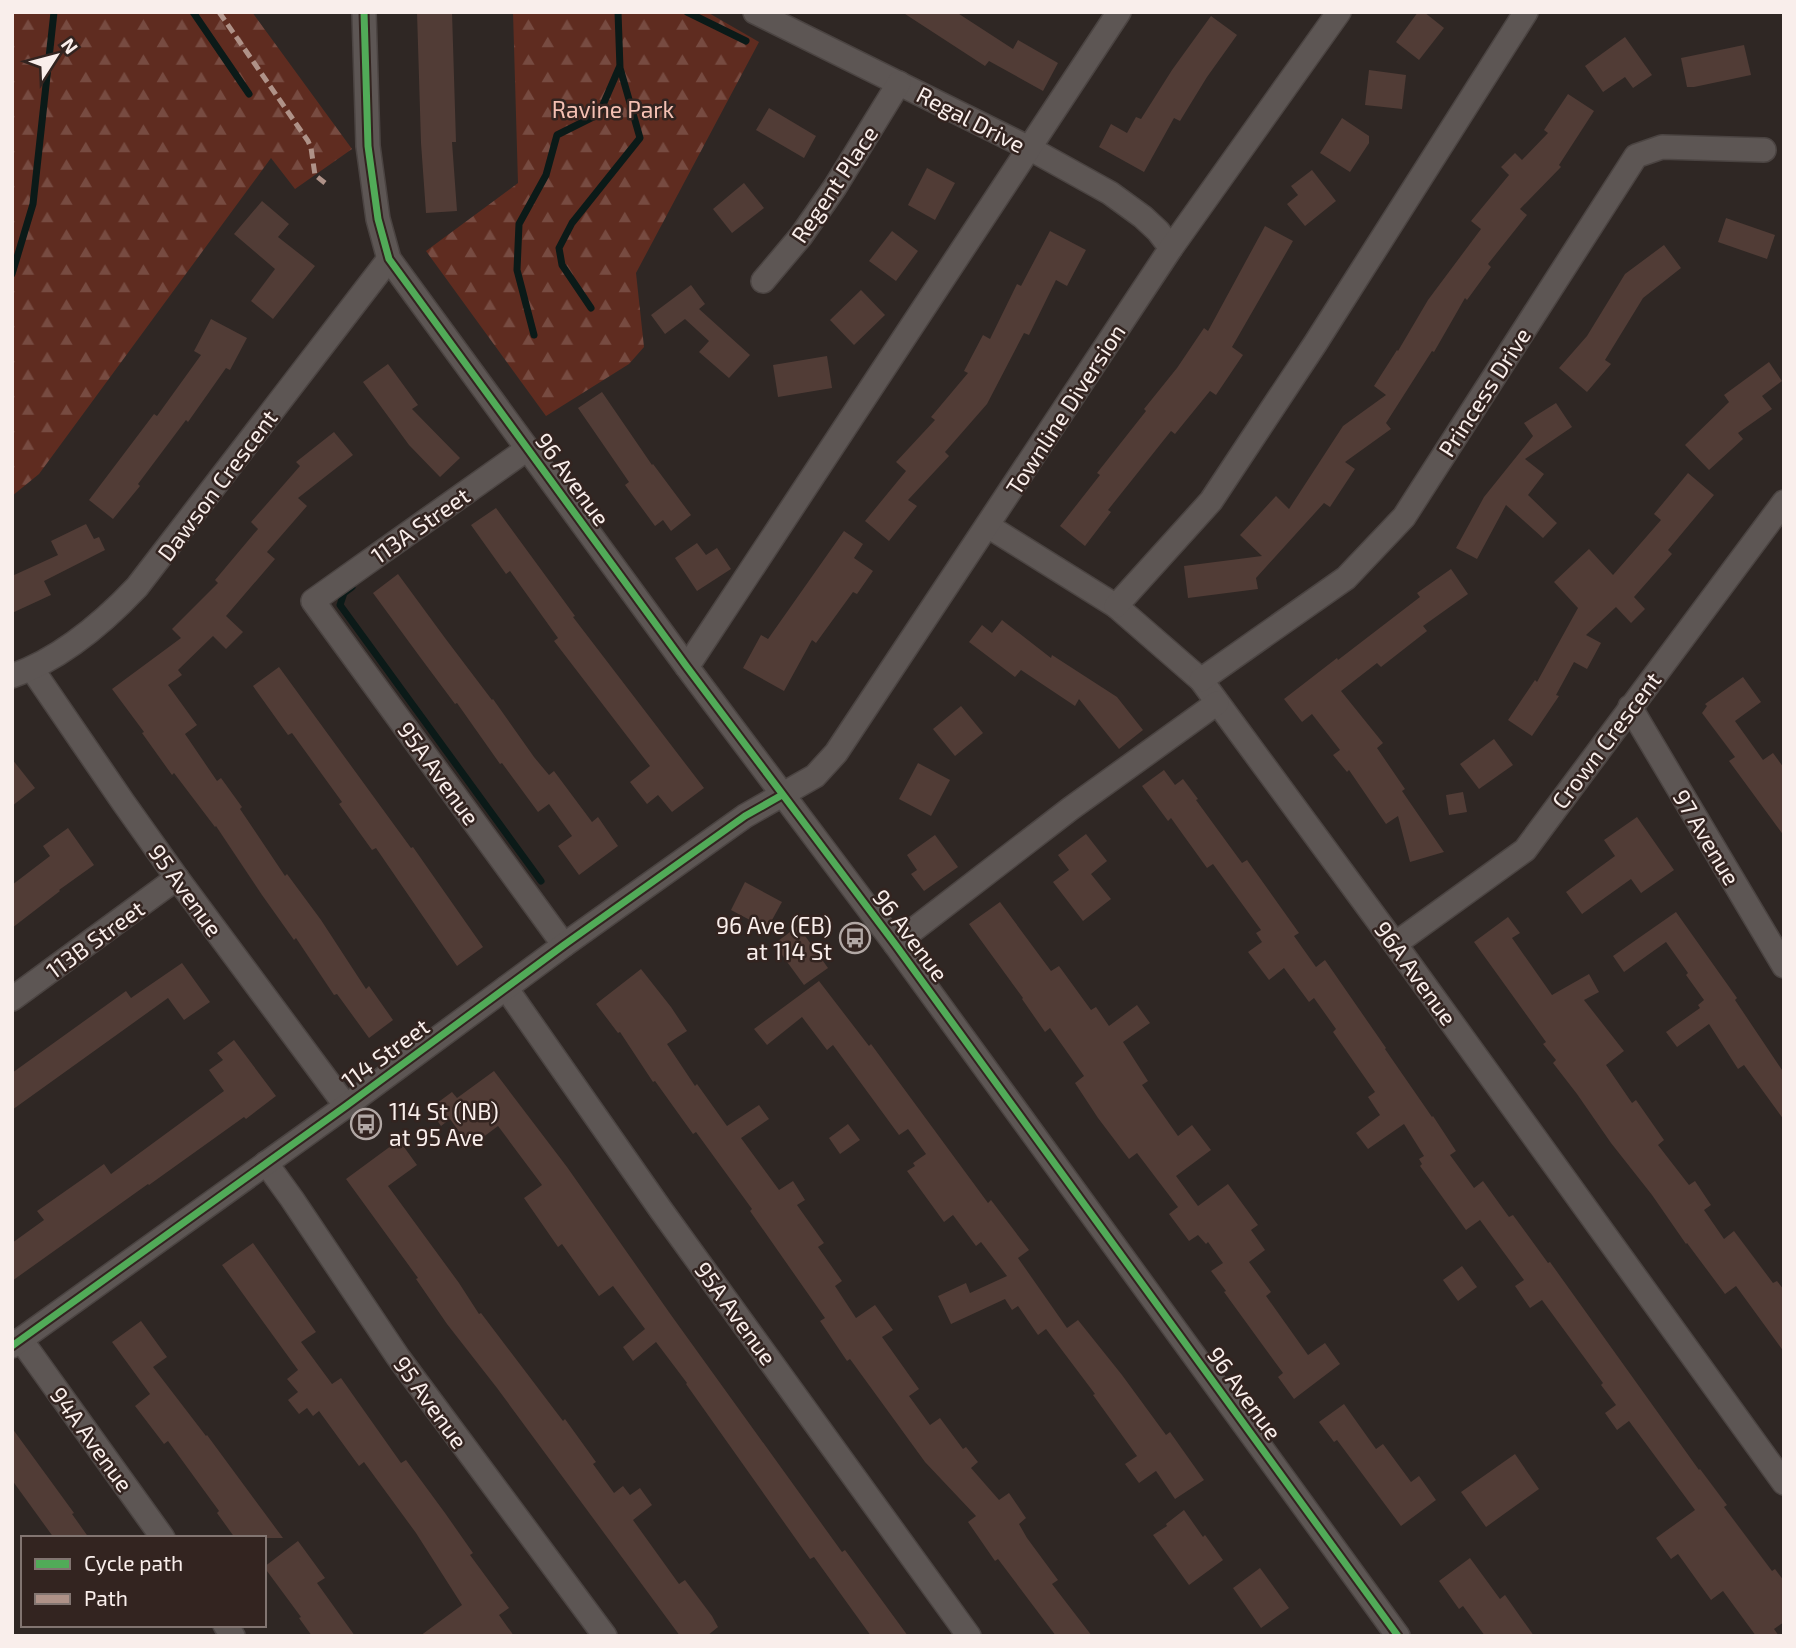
<svg xmlns="http://www.w3.org/2000/svg" width="1796" height="1648" font-family="'Exo 2',sans-serif">
<defs>
<pattern id="forest-firs" width="22" height="20" patternUnits="userSpaceOnUse" patternTransform="scale(1.75)"><rect width="22" height="20" fill="#5f2c20"/><path d="M5 1l3.5 6h-7zM16 11l3.5 6h-7z" fill="#774b41"/></pattern>
</defs>
<rect width="100%" height="100%" fill="#2f2724"/>
<g fill="url(#forest-firs)">
<polygon points="12,12 252,12 352,149 295,189 271,158 39,474 12,496"/>
<polygon points="513,12 707,12 759,42 636,273 644,347 629,364 546,416 426,251 518,183"/>
</g>
<g fill="none" stroke-linecap="round" stroke-linejoin="round">
<g stroke="#0b1a18" stroke-width="7">
<polyline points="193,12 249,94"/>
<polyline points="687,12 746,41"/>
<polyline points="12,274 33,204 54,12"/>
<polyline points="591,308 562,265 559,248 572,223 640,138 620,68 618,12"/>
<polyline points="534,335 517,270 519,224 546,175 557,135 599,114 619,68"/>
<polyline points="352,587 344,593 340,605 541,881"/>
</g>
</g>
<g fill="#513c36">
<polygon points="417,12 452,12 456,142 452,142 457,211 426,213 421,143"/>
<polygon points="902,12 956,12 1013,49 1018,40 1058,63 1043,91 989,61 985,66"/>
<polygon points="1418,12 1424,12 1444,28 1419,60 1396,42"/>
<polygon points="1211,16 1237,35 1207,77 1180,121 1174,118 1144,172 1099,147 1111,124 1127,133 1136,117 1141,119 1172,70"/>
<polygon points="1625,37 1652,75 1633,88 1625,77 1603,92 1585,66"/>
<polygon points="1744,45 1751,75 1694,87 1687,87 1681,58"/>
<polygon points="1369,70 1406,75 1402,109 1365,105"/>
<polygon points="1568,94 1594,111 1559,165 1561,167 1520,209 1527,215 1488,264 1491,267 1467,300 1465,298 1434,352 1432,351 1386,423 1391,429 1345,462 1355,469 1330,507 1324,503 1256,578 1258,589 1188,598 1184,566 1262,556 1240,535 1276,496 1289,509 1343,426 1386,395 1374,386 1397,350 1398,351 1428,300 1481,229 1471,221 1509,175 1501,167 1515,153 1522,160 1548,133 1544,130"/>
<polygon points="769,108 816,136 804,158 756,130"/>
<polygon points="1342,118 1369,136 1369,143 1350,172 1320,153"/>
<polygon points="927,168 955,183 935,220 908,205"/>
<polygon points="1312,170 1336,201 1305,226 1287,204 1298,195 1291,186"/>
<polygon points="744,183 764,208 732,233 713,209"/>
<polygon points="262,201 289,224 278,237 315,266 273,319 251,301 275,269 234,234"/>
<polygon points="1726,218 1775,235 1767,259 1718,242"/>
<polygon points="1265,226 1293,241 1232,347 1243,355 1216,395 1210,391 1175,434 1171,431 1108,510 1111,512 1085,546 1060,526 1100,475 1097,473 1146,411 1144,409 1177,368 1204,328 1208,331"/>
<polygon points="892,231 918,251 896,281 869,261"/>
<polygon points="1050,231 1086,250 1067,286 1056,280 1029,335 1024,333 987,404 945,452 949,456 908,500 917,506 889,541 865,521 906,471 896,462 935,420 931,417 968,373 964,371 983,335 990,339 1017,284 1021,286"/>
<polygon points="1664,245 1681,268 1643,298 1605,360 1611,364 1587,392 1559,368 1587,336 1625,274"/>
<polygon points="691,285 705,304 699,309 750,355 729,378 699,352 709,341 685,319 665,334 651,315"/>
<polygon points="861,290 885,315 854,345 830,320"/>
<polygon points="211,319 247,338 230,370 226,368 188,422 186,420 138,484 140,486 113,519 89,500 154,414 157,416 201,355 194,351"/>
<polygon points="827,356 832,388 778,397 773,365"/>
<polygon points="1769,362 1782,381 1762,396 1772,409 1738,433 1743,439 1709,470 1685,445 1729,402 1724,395"/>
<polygon points="388,364 418,405 412,409 460,458 440,477 409,445 363,382"/>
<polygon points="602,392 652,465 653,464 691,515 671,531 663,520 655,526 625,485 629,482 578,408"/>
<polygon points="1556,403 1572,427 1525,459 1544,474 1528,495 1557,523 1543,538 1506,505 1477,559 1456,548 1484,497 1533,436 1524,423"/>
<polygon points="334,432 353,455 298,498 307,506 267,552 275,559 226,616 243,632 226,649 213,636 178,670 182,675 168,685 197,725 185,734 217,781 221,778 242,807 240,809 285,876 287,874 321,920 366,989 369,986 393,1020 369,1038 337,994 334,995 296,938 294,940 262,895 216,826 215,827 174,773 172,775 142,733 144,732 112,689 181,638 172,629 218,583 215,580 258,529 251,522 300,466 296,462"/>
<polygon points="1688,473 1714,495 1668,550 1672,554 1634,597 1645,609 1631,623 1616,607 1586,635 1601,643 1587,669 1574,662 1556,695 1559,696 1532,736 1508,720 1535,680 1537,682 1578,608 1554,582 1589,549 1613,575 1661,520 1654,514"/>
<polygon points="496,508 575,616 573,617 704,788 672,812 658,795 647,804 630,782 650,766 554,641 558,638 510,571 506,574 471,525"/>
<polygon points="86,524 94,539 99,537 105,550 44,581 51,595 12,613 12,576 58,555 51,541"/>
<polygon points="844,531 863,544 854,558 873,571 857,594 853,592 816,643 812,640 784,691 743,668 761,635 768,639"/>
<polygon points="697,543 706,555 717,548 731,569 697,591 675,558"/>
<polygon points="1451,569 1468,594 1423,626 1427,631 1381,667 1377,663 1341,691 1383,743 1377,748 1405,789 1402,791 1444,852 1410,862 1398,816 1386,824 1349,770 1347,772 1333,755 1340,750 1312,714 1302,722 1284,699 1337,658 1338,660 1420,597 1417,593"/>
<polygon points="398,574 445,638 492,700 493,699 534,757 549,775 554,771 592,822 598,817 618,846 579,875 558,846 572,836 549,804 538,812 502,763 500,764 457,703 455,704 420,657 373,593"/>
<polygon points="1002,620 1051,658 1052,655 1117,697 1143,730 1119,749 1079,699 1075,706 1021,670 1015,677 969,642 982,625 992,633"/>
<polygon points="279,667 411,848 413,847 483,947 457,966 376,848 372,850 339,804 342,802 292,733 288,735 253,686"/>
<polygon points="1743,677 1761,702 1735,721 1763,760 1773,753 1784,768 1784,836 1729,761 1735,757 1702,713 1707,706 1705,704"/>
<polygon points="961,706 983,733 955,756 933,729"/>
<polygon points="1494,739 1513,765 1479,789 1460,764"/>
<polygon points="12,759 35,788 12,806"/>
<polygon points="918,763 950,780 931,816 899,799"/>
<polygon points="1164,770 1175,785 1183,779 1198,799 1196,800 1242,863 1247,860 1299,933 1294,936 1316,967 1325,960 1386,1048 1385,1049 1432,1117 1433,1116 1456,1151 1450,1155 1474,1188 1483,1181 1509,1217 1513,1215 1548,1263 1550,1262 1699,1470 1700,1469 1727,1505 1724,1507 1772,1571 1775,1569 1784,1581 1784,1622 1774,1629 1779,1636 1756,1636 1723,1591 1711,1600 1678,1554 1671,1559 1656,1538 1695,1510 1629,1421 1617,1430 1605,1413 1616,1405 1601,1385 1603,1383 1542,1300 1530,1308 1515,1286 1524,1280 1480,1220 1466,1230 1420,1166 1422,1164 1419,1159 1424,1156 1404,1124 1368,1149 1356,1133 1380,1115 1368,1097 1375,1092 1333,1032 1336,1029 1314,998 1309,1002 1284,968 1269,980 1248,952 1262,942 1256,933 1261,930 1213,864 1207,868 1171,818 1168,821 1142,786"/>
<polygon points="1463,792 1467,812 1449,815 1446,795"/>
<polygon points="1637,817 1674,870 1641,893 1631,879 1582,914 1566,892 1615,856 1604,840"/>
<polygon points="68,828 94,865 59,890 60,891 12,928 12,885 50,856 43,846"/>
<polygon points="1086,834 1107,861 1091,874 1111,899 1083,921 1053,882 1069,870 1058,855"/>
<polygon points="935,835 958,867 924,891 911,874 917,870 907,855"/>
<polygon points="745,882 782,902 767,929 731,910"/>
<polygon points="1000,902 1051,971 1059,966 1091,1010 1096,1007 1109,1026 1137,1005 1150,1023 1123,1042 1148,1081 1142,1085 1178,1136 1192,1125 1211,1150 1176,1176 1198,1206 1228,1184 1258,1225 1251,1230 1265,1250 1249,1262 1271,1292 1266,1296 1308,1355 1325,1343 1340,1364 1294,1399 1278,1377 1283,1373 1224,1292 1226,1291 1211,1271 1223,1263 1208,1242 1206,1244 1198,1235 1189,1241 1169,1214 1178,1207 1137,1153 1129,1159 1098,1118 1075,1083 1084,1076 1050,1028 1045,1032 1022,999 1023,998 969,924"/>
<polygon points="1676,912 1737,998 1735,1000 1784,1073 1784,1120 1744,1065 1738,1069 1709,1024 1677,1047 1666,1032 1700,1008 1698,1005 1704,1000 1686,975 1688,973 1666,942 1624,972 1613,956"/>
<polygon points="1508,917 1520,933 1512,938 1552,995 1589,974 1599,992 1584,1000 1624,1051 1606,1065 1632,1103 1636,1100 1664,1140 1658,1145 1689,1185 1695,1181 1711,1205 1704,1210 1724,1239 1734,1231 1773,1283 1777,1281 1784,1290 1784,1352 1736,1286 1725,1294 1687,1243 1686,1244 1652,1195 1611,1143 1577,1094 1553,1063 1556,1060 1543,1044 1546,1042 1474,942"/>
<polygon points="798,926 828,968 804,985 774,944"/>
<polygon points="182,963 210,1002 184,1020 168,998 12,1110 12,1073 126,991 131,998"/>
<polygon points="641,969 671,1007 687,1031 667,1044 695,1086 697,1084 727,1126 759,1105 769,1119 741,1138 779,1190 793,1181 805,1200 797,1205 824,1243 818,1247 842,1281 835,1286 856,1318 875,1305 893,1330 882,1337 919,1389 909,1396 930,1425 940,1418 963,1449 966,1447 978,1462 971,1468 999,1500 1009,1493 1026,1518 1019,1524 1027,1538 1058,1580 1052,1584 1092,1636 1056,1636 998,1559 995,1561 968,1522 976,1516 925,1462 850,1359 847,1361 820,1321 825,1318 750,1211 752,1209 696,1132 693,1134 655,1081 653,1082 620,1032 618,1033 596,1004"/>
<polygon points="819,981 869,1046 871,1044 988,1203 991,1200 1029,1250 1018,1258 1067,1328 1078,1320 1122,1375 1166,1435 1170,1432 1204,1480 1175,1499 1156,1471 1139,1483 1125,1464 1137,1456 1093,1395 1095,1394 1046,1329 1038,1335 1018,1306 1012,1310 1005,1299 951,1324 938,1296 966,1283 970,1293 1007,1276 981,1242 976,1246 953,1215 944,1222 907,1171 915,1166 913,1163 926,1154 908,1129 899,1135 833,1045 827,1050 802,1017 767,1045 754,1029"/>
<polygon points="234,1040 276,1096 246,1119 244,1117 149,1185 148,1184 12,1281 12,1243 44,1220 37,1211 104,1164 111,1174 224,1091 209,1070 223,1060 217,1053"/>
<polygon points="494,1071 567,1167 671,1315 842,1552 845,1550 908,1636 871,1636 814,1557 810,1559 686,1384 687,1383 656,1342 633,1361 623,1347 645,1329 613,1286 599,1296 562,1244 558,1247 524,1198 542,1185 498,1126 470,1147 450,1119 441,1126 429,1109 452,1092 457,1098"/>
<polygon points="848,1124 860,1140 840,1154 829,1138"/>
<polygon points="399,1140 417,1165 388,1186 459,1283 479,1314 481,1313 563,1421 565,1419 596,1462 593,1464 614,1493 623,1486 630,1495 640,1488 652,1505 633,1520 679,1584 685,1580 712,1616 718,1627 707,1636 680,1636 497,1388 447,1324 416,1279 418,1278 346,1179"/>
<polygon points="253,1243 316,1332 301,1342 332,1384 341,1378 401,1463 406,1460 445,1513 473,1553 470,1555 509,1608 499,1615 514,1636 420,1636 462,1605 416,1533 364,1462 359,1466 319,1411 313,1416 307,1408 299,1414 288,1400 298,1392 287,1379 298,1370 222,1265"/>
<polygon points="1462,1266 1477,1287 1458,1301 1443,1280"/>
<polygon points="141,1321 167,1357 153,1367 206,1436 207,1435 283,1538 235,1538 217,1513 219,1511 168,1441 164,1444 135,1406 150,1394 112,1342"/>
<polygon points="1344,1404 1376,1449 1383,1444 1411,1482 1419,1476 1436,1500 1401,1526 1337,1440 1334,1442 1319,1422"/>
<polygon points="12,1428 74,1513 72,1514 89,1538 54,1538 12,1480"/>
<polygon points="1515,1454 1539,1489 1486,1527 1461,1492"/>
<polygon points="1184,1510 1203,1537 1205,1535 1223,1560 1189,1585 1153,1535 1167,1526 1166,1524"/>
<polygon points="298,1541 325,1578 317,1583 355,1636 312,1636 299,1618 301,1617 264,1567"/>
<polygon points="1470,1558 1500,1599 1505,1595 1534,1636 1485,1636 1463,1606 1459,1609 1439,1581"/>
<polygon points="1260,1568 1289,1608 1261,1628 1233,1588"/>
</g>
<g fill="none" stroke-linecap="round" stroke-linejoin="round">
<g stroke="#4b4442" stroke-width="26">
<g id="minor">
<polyline points="364,12 368,146 378,219 389,259 687,667 895,944 1398,1636"/>
<polyline points="755,12 1029,148 1110,193 1143,217 1158,231 1171,248"/>
<polyline points="763,281 801,236 835,187 899,83"/>
<polyline points="527,449 313,601 564,945"/>
<polyline points="988,526 1116,606 1201,680 1395,944 1784,1483"/>
<polyline points="1116,606 1211,501 1315,344 1526,12"/>
<polyline points="687,667 1119,12"/>
<polyline points="32,669 123,802 177,878 346,1106"/>
<path d="M12,676C61,659 102,624 137,587L389,259"/>
<polyline points="1201,680 1346,578 1404,517 1636,156 1662,147 1764,150"/>
<polyline points="1630,707 1784,966"/>
<polyline points="895,944 1070,809 1217,703"/>
<polyline points="1395,944 1525,850 1784,502"/>
<polyline points="506,988 661,1210 969,1636"/>
<polyline points="12,999 177,878"/>
<polyline points="266,1163 292,1199 398,1357 605,1636"/>
<polyline points="21,1340 163,1538"/>
<polyline points="12,1346 346,1106 564,945 745,816 815,776 836,753 1171,248 1339,12"/>
<polyline points="225,1625 233,1636"/>
</g>
</g>
<use href="#minor" stroke="#5d5654" stroke-width="23"/>
<polyline stroke="#af9288" stroke-width="5" stroke-dasharray="10 5" stroke-linecap="butt" points="219,12 308,141 311,148 315,175 325,183"/>
<g stroke="#332420" stroke-width="11">
<g id="cycleway">
<polyline points="364,12 368,146 378,219 389,259 687,667 895,944 1398,1636"/>
<polyline points="12,1346 346,1106 564,945 745,816 782,795"/>
</g>
</g>
<use href="#cycleway" stroke="#51ab58" stroke-width="7"/>
</g>
<defs>
<g id="bus-ring" transform="scale(1.575)"><circle r="9.5" fill="#332420" stroke="#b2a8a5" stroke-width="1.5"/><path d="M-5-6H5V4H4V6H2V4H-2V6H-4V4H-5ZM-3.5-4V0h7V-4ZM-3.5 1.2v1.5H-2V1.2ZM2 1.2v1.5H3.5V1.2Z" fill="#b2a8a5"/></g>
</defs>
<g fill-rule="evenodd">
<use href="#bus-ring" x="855" y="938"/>
<use href="#bus-ring" x="366" y="1124"/>
</g>
<g text-anchor="middle" dominant-baseline="central" stroke-width="5" stroke-linejoin="round" paint-order="stroke">
<g font-size="23" fill="#f4c0b3" stroke="#332420">
<text x="613" y="109">Ravine Park</text>
</g>
<g font-size="23" fill="#f9eeeb" stroke="#332420">
<text transform="translate(971 119) rotate(27)">Regal Drive</text>
<text transform="translate(834 184) rotate(-56)">Regent Place</text>
<text transform="translate(1484 392) rotate(-57)">Princess Drive</text>
<text transform="translate(1065 409) rotate(-57)">Townline Diversion</text>
<text transform="translate(573 479) rotate(54)">96 Avenue</text>
<text transform="translate(217 485) rotate(-53)">Dawson Crescent</text>
<text transform="translate(420 525) rotate(-35)">113A Street</text>
<text transform="translate(1606 740) rotate(-53)">Crown Crescent</text>
<text transform="translate(439 773) rotate(54)">95A Avenue</text>
<text transform="translate(1707 837) rotate(59)">97 Avenue</text>
<text transform="translate(186 890) rotate(54)">95 Avenue</text>
<text transform="translate(911 935) rotate(53)">96 Avenue</text>
<text transform="translate(95 939) rotate(-36)">113B Street</text>
<text transform="translate(1416 973) rotate(54)">96A Avenue</text>
<text transform="translate(385 1053) rotate(-36)">114 Street</text>
<text transform="translate(736 1313) rotate(54)">95A Avenue</text>
<text transform="translate(1245 1393) rotate(54)">96 Avenue</text>
<text transform="translate(431 1402) rotate(54)">95 Avenue</text>
<text transform="translate(92 1439) rotate(54)">94A Avenue</text>
</g>
<g font-size="23" fill="#f9eeeb" stroke="#332420" text-anchor="end">
<text x="832" y="925">96 Ave (EB)<tspan x="832" dy="26">at 114 St</tspan></text>
<text x="389" y="1111" text-anchor="start">114 St (NB)<tspan x="389" dy="26">at 95 Ave</tspan></text>
</g>
</g>
<rect width="1796" height="1648" fill="none" stroke="#f9eeeb" stroke-width="28"/>
<rect x="21" y="1536" width="245" height="91" fill="#332420" stroke="#827571" stroke-width="2"/>
<rect x="35" y="1559" width="35" height="10" fill="#51ab58" stroke="#827571" stroke-width="2"/>
<text x="84" y="1571" font-size="21" fill="#f9eeeb">Cycle path</text>
<rect x="35" y="1594" width="35" height="10" fill="#af9288" stroke="#827571" stroke-width="2"/>
<text x="84" y="1606" font-size="21" fill="#f9eeeb">Path</text>
<g transform="translate(56 56) rotate(54)" stroke="#332420" stroke-width="5" paint-order="stroke">
<path d="M0-5L12 26L0 18L-12 26Z" fill="#f9eeeb"/>
<text y="-10" font-size="19" font-weight="bold" text-anchor="middle" fill="#f9eeeb">N</text>
</g>
</svg>
